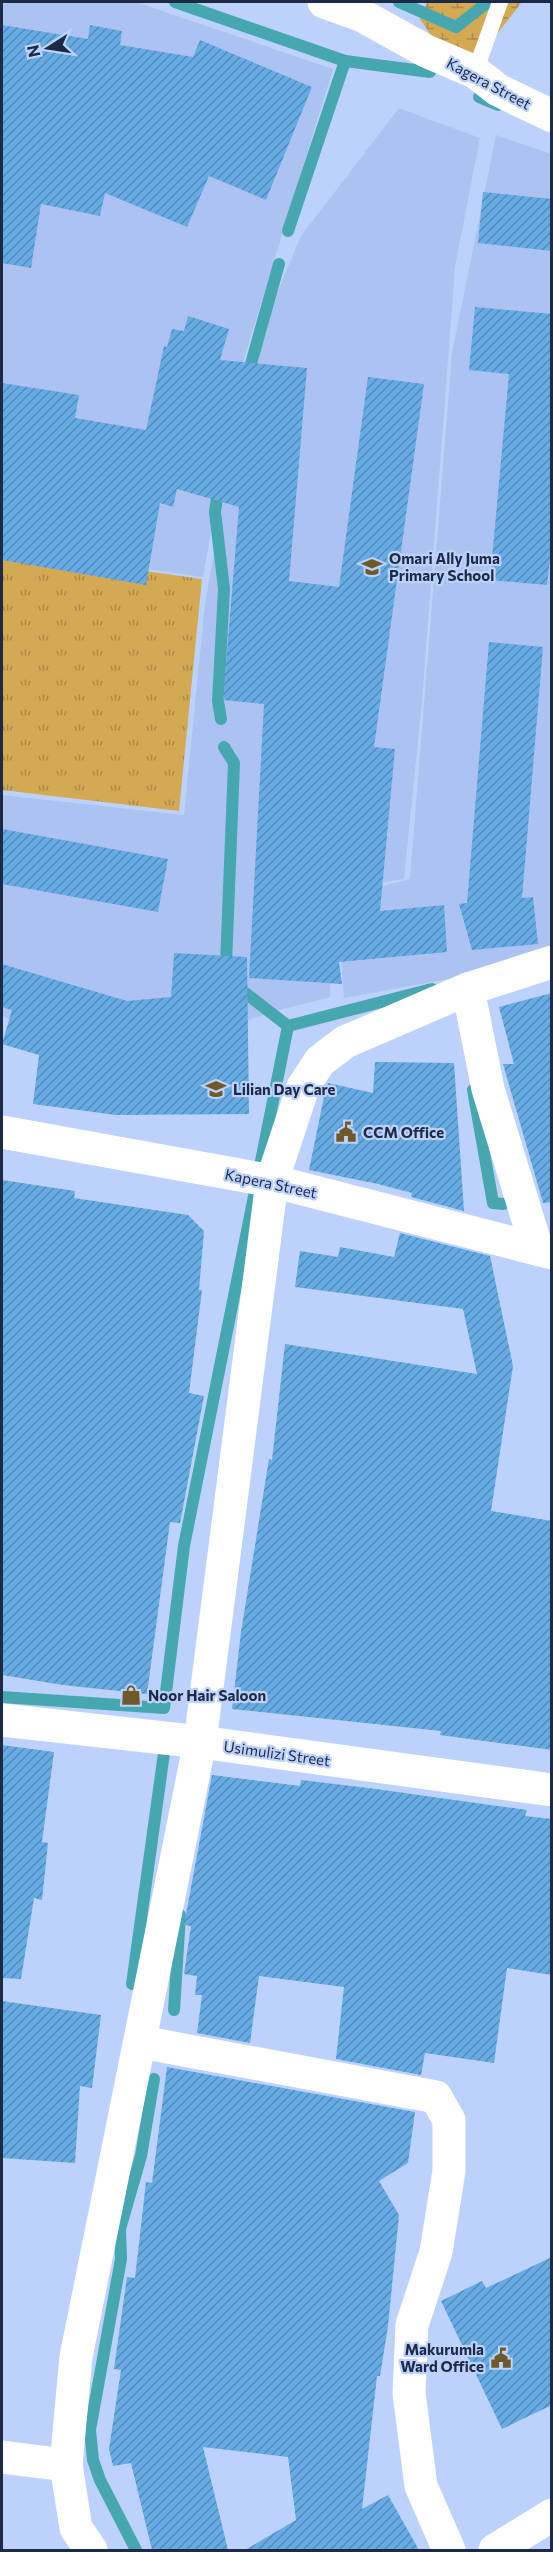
<svg xmlns="http://www.w3.org/2000/svg" width="553" height="2552" font-family="Commissioner,sans-serif">
<defs>
<pattern id="wetland-marsh" width="20" height="14" patternUnits="userSpaceOnUse" patternTransform="scale(1.5)"><rect width="20" height="14" fill="#d3aa53"/><path d="M1 5h8M5 5V1M11 12h8M15 12V8" fill="none" stroke="#ab8b47"/></pattern>
<pattern id="park-tufts" width="24" height="20" patternUnits="userSpaceOnUse" patternTransform="scale(1.5)"><rect width="24" height="20" fill="#d3aa53"/><path d="M3 7l-1-3M5 7V3M7 7l1-3M15 17l-1-3M17 17v-4M19 17l1-3" fill="none" stroke="#ab8b47"/></pattern>
<pattern id="building-hatch" width="6" height="6" patternUnits="userSpaceOnUse" patternTransform="scale(1.5)"><rect width="6" height="6" fill="#66abe3"/><path d="M-1 1l2-2M0 6l6-6M5 7l2-2" fill="none" stroke="#538bba"/></pattern>
</defs>
<rect width="100%" height="100%" fill="#bcd2fd"/>
<g fill="#acc3f2">
<polygon points="2,2 136,2 333,69 239,375 203,577 2,548"/>
<polygon points="399,108 480,138 455,267 422,702 404,879 331,890 330,997 272,1012 226,1028 14,1021 2,1016 2,795 184,815 205,604 247,365 301,236"/>
<polygon points="496,135 551,154 551,952 487,972 344,998 336,898 410,879 452,353"/>
</g>
<polygon fill="url(#wetland-marsh)" points="427,2 522,2 461,80 420,19"/>
<polygon fill="url(#park-tufts)" points="2,551 202,579 179,811 2,790"/>
<g fill="none" stroke-linecap="round" stroke-linejoin="round">
<g stroke="#46a7b0" stroke-width="12">
<polyline points="175,2 345,61 430,72 432,69"/>
<polyline points="399,2 456,27 488,2"/>
<polyline points="479,97 498,105"/>
<polyline points="288,231 345,61"/>
<polyline points="247,378 279,264"/>
<polyline points="219,485 215,512 224,589 218,701 221,719"/>
<polyline points="224,747 234,763 226,964 228,970"/>
<polyline points="235,985 288,1026 432,989"/>
<polyline points="473,1090 493,1203 503,1204"/>
<polyline points="2,1697 164,1708 184,1546 288,1026"/>
<polyline points="132,1984 164,1753"/>
<polyline points="174,2010 180,1915"/>
<polyline points="136,2550 100,2480 93,2460 90,2430 121,2259 120,2229 141,2156 154,2079"/>
</g>
</g>
<g fill="url(#building-hatch)">
<polygon points="2,25 88,39 90,25 122,31 120,45 193,57 200,40 312,87 266,200 209,176 187,227 105,193 100,216 41,204 31,268 2,263"/>
<polygon points="483,192 552,199 552,251 478,243"/>
<polygon points="475,307 552,314 552,542 547,585 490,580 509,374 469,370"/>
<polygon points="188,316 229,329 220,360 307,368 289,581 339,587 368,377 424,384 374,747 395,749 380,911 444,905 447,952 339,962 342,984 249,978 264,704 223,700 239,507 177,489 173,507 160,503 146,585 2,560 2,383 79,395 75,418 146,430 164,346 167,347 172,329 184,331"/>
<polygon points="489,642 543,647 522,898 533,897 538,944 472,950 459,904 467,903"/>
<polygon points="2,829 168,859 158,912 2,884"/>
<polygon points="174,953 247,957 249,1114 116,1115 33,1104 39,1055 2,1044 12,1010 2,1007 2,964 127,1001 171,997"/>
<polygon points="552,993 552,1202 543,1203 503,1064 514,1064 499,1007"/>
<polygon points="375,1062 454,1063 464,1211 411,1197 412,1193 378,1184 309,1170 326,1087 328,1083 373,1093"/>
<polygon points="2,1180 75,1191 74,1198 188,1215 204,1231 199,1290 202,1290 189,1393 204,1396 180,1523 170,1522 147,1694 63,1685 2,1675"/>
<polygon points="400,1233 490,1256 513,1366 491,1511 552,1521 552,1750 440,1735 441,1731 232,1709 241,1632 269,1459 272,1460 285,1344 477,1374 463,1309 295,1287 300,1251 338,1257 340,1247 394,1257"/>
<polygon points="2,1745 54,1752 42,1842 48,1843 42,1900 34,1898 21,1979 2,1978"/>
<polygon points="212,1775 300,1786 301,1780 376,1789 527,1810 525,1816 552,1819 552,1975 507,1968 494,2063 425,2053 421,2075 336,2059 344,1987 259,1976 250,2043 197,2033 202,1995 195,1995 197,1976 184,1974 191,1926 184,1925"/>
<polygon points="2,2001 101,2015 92,2088 80,2086 75,2163 2,2158"/>
<polygon points="167,2067 415,2112 408,2163 379,2181 399,2215 388,2326 380,2376 377,2376 362,2509 388,2495 419,2550 245,2550 296,2520 288,2457 203,2447 228,2550 152,2550 131,2463 113,2466 109,2449 121,2370 114,2369 127,2277 135,2278 146,2182 152,2183"/>
<polygon points="552,2257 552,2405 502,2429 441,2301 482,2281 486,2288"/>
</g>
<g fill="none" stroke-linecap="round" stroke-linejoin="round">
<polyline stroke="#fff" stroke-width="16" points="475,72 500,2"/>
<g stroke="#fff" stroke-width="33">
<polyline points="324,2 363,16 426,51 475,72 498,90 552,116"/>
<polyline points="468,989 488,1089 537,1249"/>
<polyline points="2,1132 272,1181 552,1253"/>
<polyline points="2,1720 200,1742 552,1790"/>
<polyline points="141,2042 436,2097 449,2120 449,2171 436,2252 412,2325 409,2393 421,2486 449,2550"/>
<polyline points="2,2457 66,2465"/>
<polyline points="91,2550 76,2528 66,2465 76,2357 200,1742 272,1181 303,1087 320,1061 345,1042 468,989 552,962"/>
<polyline points="495,2550 552,2515"/>
</g>
</g>
<defs>
<g id="school-bare" transform="scale(1.62)"><path d="M0-5L7-2L0 1L-7-2ZM-4 1L0 2.5L4 1V4Q0 6-4 4Z" fill="#6f5929" stroke="#bcd2fd" stroke-width="2.5" paint-order="stroke"/></g>
<g id="civic-bare" transform="scale(1.62)"><path d="M-.6-6.5H3V-4.5H.6V-3L4-1V1h2V6H-6V1h2V-1L-.6-3ZM-1.2 2.5V6h2.4V2.5Z" fill="#6f5929" stroke="#bcd2fd" stroke-width="2.5" paint-order="stroke"/></g>
<g id="shop-bare" transform="scale(1.62)"><path d="M-5-2.5h2.3a2.7 3.5 0 0 1 5.4 0H5L5.5 6h-11ZM-1.5-2.5h3a1.5 2.3 0 0 0-3 0Z" fill="#6f5929" stroke="#bcd2fd" stroke-width="2.5" paint-order="stroke"/></g>
</defs>
<g fill-rule="evenodd">
<use href="#school-bare" x="372" y="567"/>
<use href="#school-bare" x="216" y="1089"/>
<use href="#civic-bare" x="346" y="1132"/>
<use href="#shop-bare" x="131" y="1695"/>
<use href="#civic-bare" x="501" y="2358"/>
</g>
<g text-anchor="middle" dominant-baseline="central" stroke-width="4.5" stroke-linejoin="round" paint-order="stroke">
<g font-size="15" fill="#1d2a46" stroke="#bcd2fd">
<text transform="translate(489 83) rotate(28)">Kagera Street</text>
<text transform="translate(271 1183) rotate(12)">Kapera Street</text>
<text transform="translate(277 1753) rotate(8)">Usimulizi Street</text>
</g>
<g font-size="15" font-weight="bold" fill="#1d2a46" stroke="#bcd2fd" text-anchor="start">
<text x="389" y="558">Omari Ally Juma<tspan x="389" dy="17">Primary School</tspan></text>
<text x="233" y="1089">Lilian Day Care</text>
<text x="363" y="1132">CCM Office</text>
<text x="148" y="1695">Noor Hair Saloon</text>
<text x="484" y="2349" text-anchor="end">Makurumla<tspan x="484" dy="17">Ward Office</tspan></text>
</g>
</g>
<rect width="553" height="2552" fill="none" stroke="#1d2a46" stroke-width="6"/>
<g transform="translate(48 48) rotate(258)" stroke="#bcd2fd" stroke-width="4.5" paint-order="stroke">
<path d="M0-4.5L10 22L0 15L-10 22Z" fill="#1d2a46"/>
<text y="-9" font-size="16" font-weight="bold" text-anchor="middle" fill="#1d2a46">N</text>
</g>
</svg>
